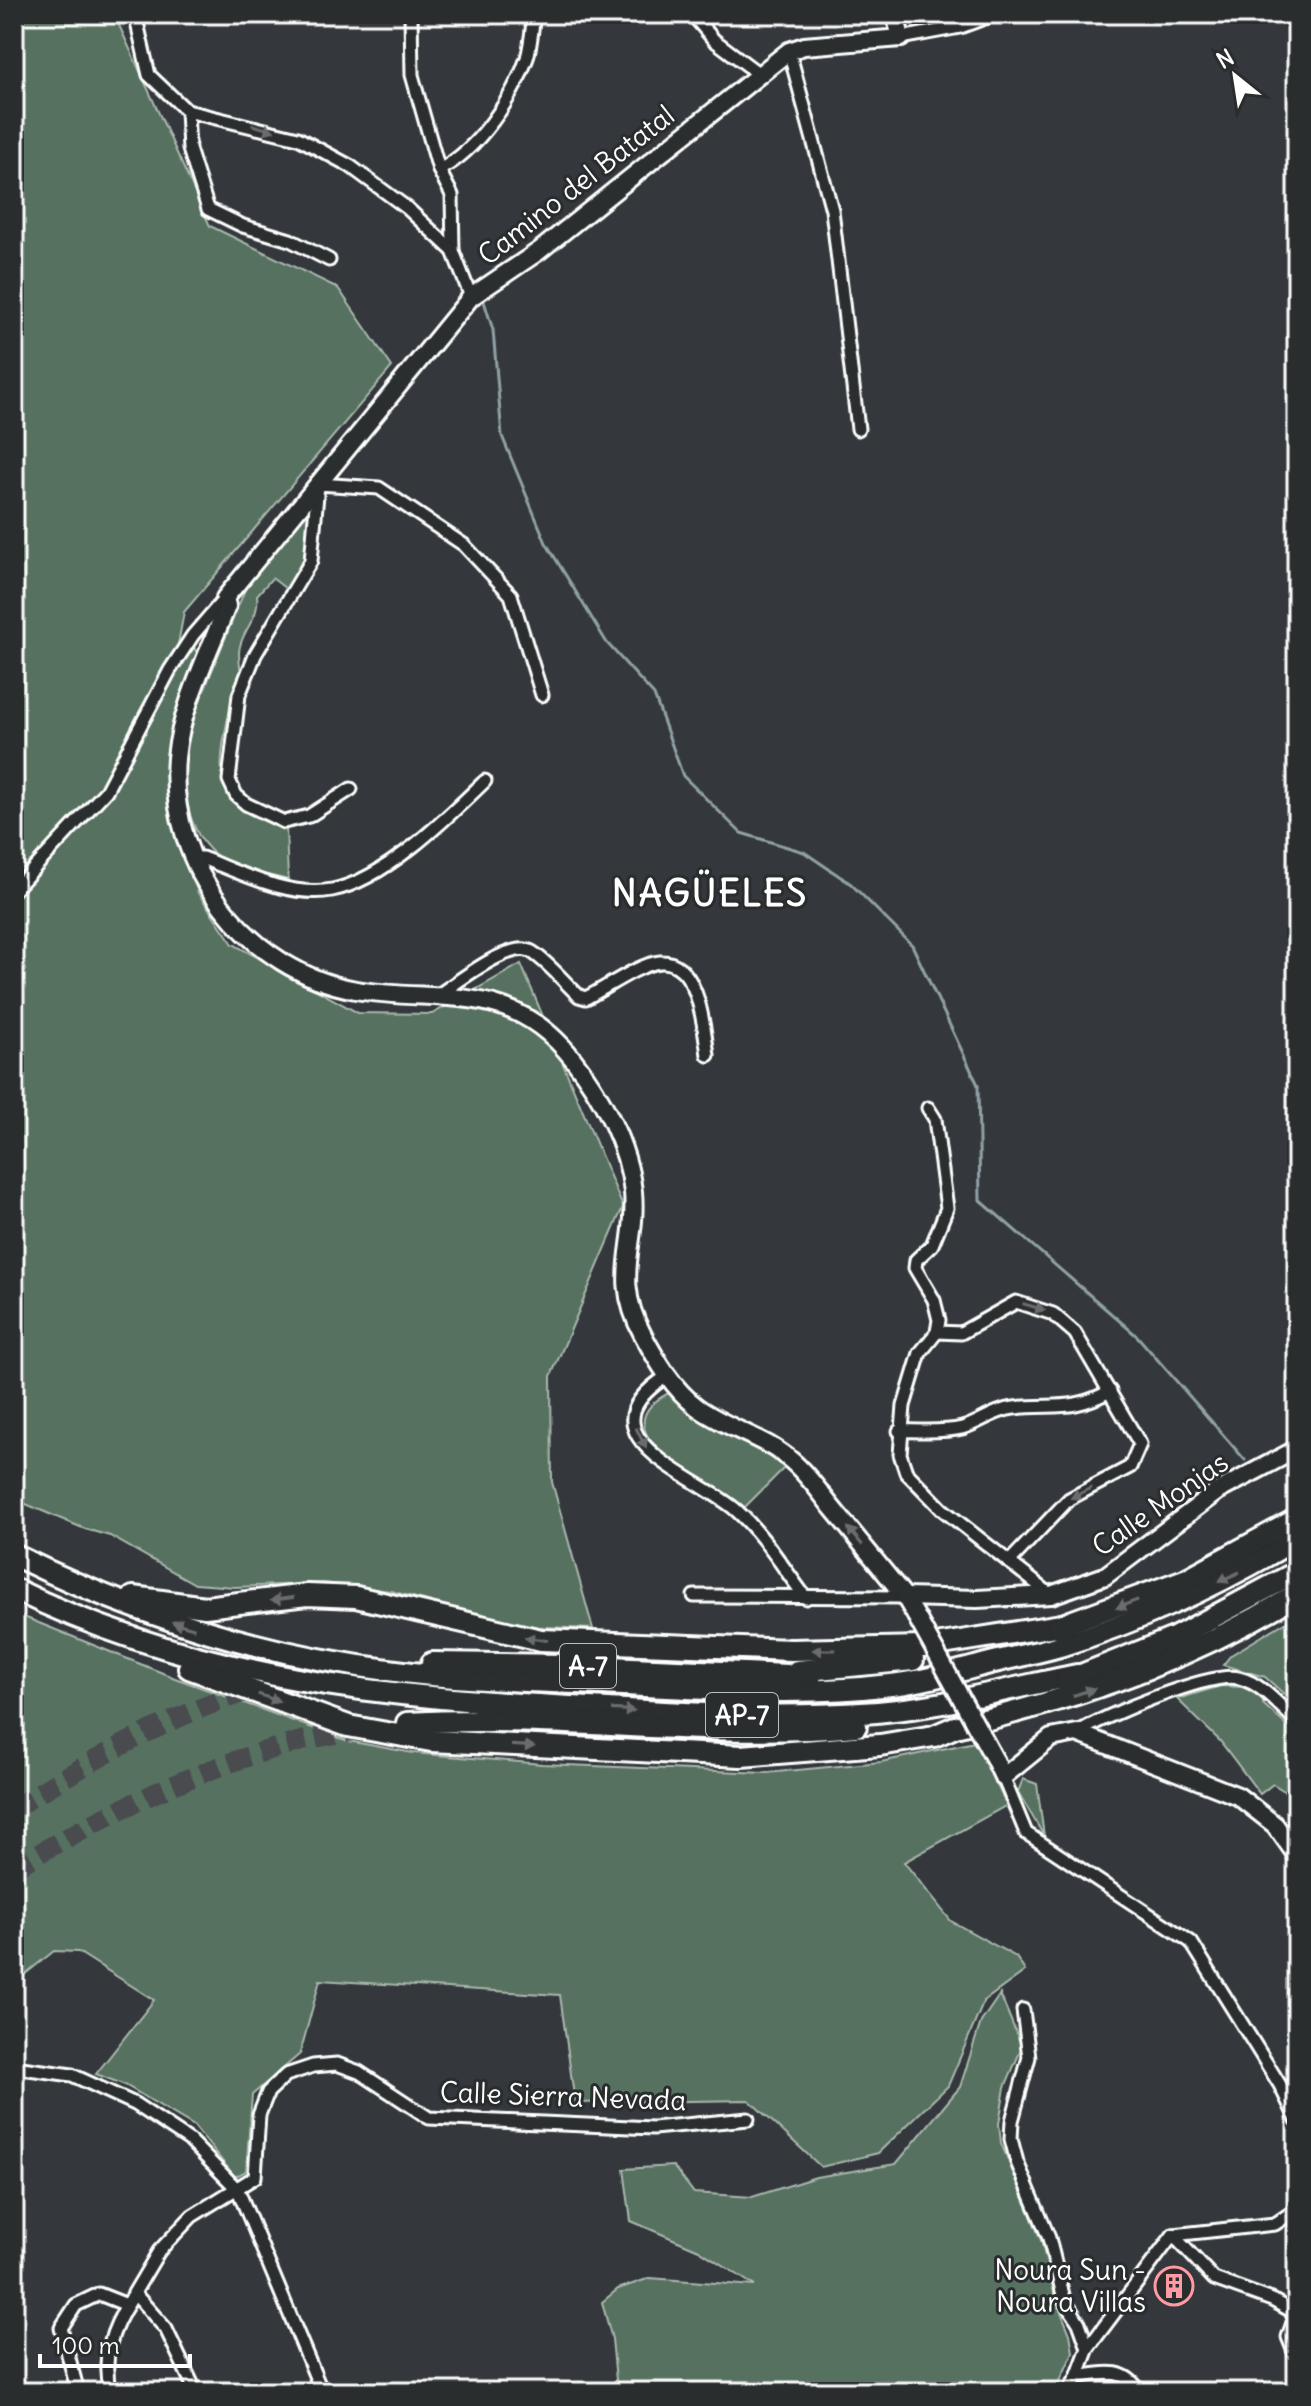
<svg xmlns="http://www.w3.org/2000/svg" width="1311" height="2406" font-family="Delius,sans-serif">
<rect width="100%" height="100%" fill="#34383c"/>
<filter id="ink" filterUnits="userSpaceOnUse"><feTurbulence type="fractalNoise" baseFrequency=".0125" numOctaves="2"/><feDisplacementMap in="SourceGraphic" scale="16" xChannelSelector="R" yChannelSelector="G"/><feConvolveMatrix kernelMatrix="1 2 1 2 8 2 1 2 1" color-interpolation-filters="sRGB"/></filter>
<g filter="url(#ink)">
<g fill="#56715f" stroke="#aab8af" stroke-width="2">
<polygon points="14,14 114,14 210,226 338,288 392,367 184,612 173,671 189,649 194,647 198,655 169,741 169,810 198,893 233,944 358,1013 432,1014 521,964 623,1207 551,1376 552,1482 593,1629 519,1626 391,1591 324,1583 235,1587 195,1584 110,1536 85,1529 14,1499"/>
<path d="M312,503L308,563L290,592L272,578L257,595C260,617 245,626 240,646C237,656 241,667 241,676C240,690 231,705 228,718C214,783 218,811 286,827L288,880C270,875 250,873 234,866C180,843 179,774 190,725L254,567Z"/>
<path d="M667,1394H676C701,1430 753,1438 785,1467L745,1507C713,1487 594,1433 667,1394Z"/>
<polygon points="14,1613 175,1678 348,1741 413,1753 542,1764 766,1773 881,1762 975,1742 1007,1805 904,1862 951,1921 1016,1957 1025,1971 984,2001 948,2086 878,2153 821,2167 749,2100 575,2103 560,1995 320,1980 300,2054 252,2095 246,2171 235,2177 194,2126 125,2085 96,2074 154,2000 78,1952 54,1951 14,1983"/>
<polygon points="1297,1615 1297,1706 1265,1677 1223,1665 1231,1655"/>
<polygon points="1221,1686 1242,1687 1263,1696 1263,1704 1297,1735 1297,1799 1273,1784 1260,1794 1220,1741 1177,1699"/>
<polygon points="1023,1779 1037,1784 1044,1836 1018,1792"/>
<polygon points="1000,1994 1022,2047 1005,2087 999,2124 1001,2143 1041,2240 1056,2300 1070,2334 1073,2352 1055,2392 563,2392 609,2385 616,2380 612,2339 602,2302 618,2289 650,2278 755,2286 699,2250 631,2221 624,2169 673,2166 694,2193 752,2197 816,2177 896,2164 960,2087 981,2022"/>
</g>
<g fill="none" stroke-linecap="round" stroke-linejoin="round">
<polyline stroke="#91a1a7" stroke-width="3" points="483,298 493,330 502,436 546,543 607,643 654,695 683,776 741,833 804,852 851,884 912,945 978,1085 980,1200 1137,1336 1245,1460"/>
<g stroke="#484c50" stroke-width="20" stroke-dasharray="20 10" stroke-linecap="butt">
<path d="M14,1808C84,1765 161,1720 239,1694C280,1681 323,1675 366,1670"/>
<path d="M14,1868C122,1804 240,1746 365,1729"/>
</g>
<g stroke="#fff" stroke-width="17">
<g id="street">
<polyline points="135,14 149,75 187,111 189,149 208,209 243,226 290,240 329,260"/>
<polyline points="411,14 412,75 439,170 452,195 453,251"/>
<polyline points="692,14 714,40 759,74"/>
<polyline points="901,38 960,27 995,14"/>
<polyline points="789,51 832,210 858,429"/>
<polyline points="187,111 298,138 350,166 407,208 453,251 471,297"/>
<path d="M439,170C478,150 513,98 527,58C531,44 532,28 534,14"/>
<polyline points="351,789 309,816 284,822 246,804 236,795 229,780 239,695 255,655 311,561 318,484 379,488 464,545 511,595 542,695"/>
<path d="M193,858H202C241,873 289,898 332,890C383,881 448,817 485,781"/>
<polyline points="14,890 106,791 170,670 193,635 225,598"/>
<path d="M438,995C457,983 511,939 532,952C549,963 564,982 579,996L586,998C606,988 639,964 660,962C699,959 704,1029 708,1055"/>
<polyline points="928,1108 935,1119 947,1208 932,1245 916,1260 915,1268 934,1300 939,1320 937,1332 920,1353 904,1406 900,1454 906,1472 942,1509 1051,1595"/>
<polyline points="937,1332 961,1333 1016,1302 1053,1314 1075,1333 1140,1444 1130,1467 1069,1499 1009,1562"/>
<path d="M667,1376C574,1436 696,1475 736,1510C763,1534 784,1569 806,1598"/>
<path d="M899,1431C921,1430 941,1433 962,1428C980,1423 994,1410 1014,1408C1055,1403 1069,1413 1110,1391"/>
<polyline points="694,1596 905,1597"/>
<path d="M1077,1733C1103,1716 1211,1671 1239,1678C1261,1683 1280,1706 1297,1722"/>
<polyline points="1003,1777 1026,1833 1191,1942 1280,2085 1297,2120"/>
<polyline points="1023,2010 1029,2057 1012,2121 1011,2139 1017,2162 1049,2238 1064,2299 1079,2323 1088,2348"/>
<polyline points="14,2067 72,2075 135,2104 189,2140 238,2190 322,2392"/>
<polyline points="1173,2235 1214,2279 1272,2300 1297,2314"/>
<polyline points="1296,2314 1288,2337 1297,2359"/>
<polyline points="1077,2377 1088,2348 1173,2235 1275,2224 1297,2209"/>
<polyline points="78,2392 61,2328 76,2305 99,2294 127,2305"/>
<path d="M110,2392C101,2358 112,2328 131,2299"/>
<polyline points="196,2392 166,2329 134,2293 159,2251 192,2216 255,2177 259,2115 268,2092 286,2075 313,2066 337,2064 359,2072 429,2118 653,2128 748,2119"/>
<path d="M1068,2392L1077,2377C1103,2373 1124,2366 1140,2392"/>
</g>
</g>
<g stroke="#fff" stroke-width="22">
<g id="secondary">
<path d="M895,14L901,38L804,46L789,51L539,251L471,297L225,598L227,606C209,652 180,710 176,758C167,866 249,972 356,990C443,1004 510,979 573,1059C602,1096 628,1145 633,1192C638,1246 611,1277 643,1335C657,1361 673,1389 697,1407C727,1429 765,1437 793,1462C809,1476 821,1494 834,1510C858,1539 881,1568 905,1597L916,1616"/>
<polyline points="905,1597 977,1599 1051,1595 1105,1576 1218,1491 1297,1449"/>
<polyline points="995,1760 1003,1777 1051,1738 1077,1733 1238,1796 1275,1825 1297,1856"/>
</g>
</g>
<g stroke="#fff" stroke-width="26">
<g id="highway">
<path d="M14,1555C134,1614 262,1655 396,1671C471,1681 548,1681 623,1685C712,1689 802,1696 891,1685C920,1682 947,1674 975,1667C1003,1659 1032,1654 1060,1646C1143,1620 1223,1583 1297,1538"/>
<path d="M14,1589C199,1680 388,1698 590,1708C681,1713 772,1719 862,1713C935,1709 1006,1689 1077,1675"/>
<polyline points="133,1597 205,1607 307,1595 356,1597 541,1640 791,1650 923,1647 1068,1624"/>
<polyline points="1057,1627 1185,1580 1297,1519"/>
<polyline points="432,1663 564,1665 811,1676"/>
<polyline points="189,1668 348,1726 431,1741 741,1756 880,1745 934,1736 955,1727"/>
<polyline points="797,1671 913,1660"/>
<polyline points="1066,1681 1174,1638 1297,1572"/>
<path d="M407,1723C557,1714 707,1739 856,1726"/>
<path d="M959,1726C1078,1699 1193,1659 1297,1594"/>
</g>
</g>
<use href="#street" stroke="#2a2d2e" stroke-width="11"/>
<use href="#secondary" stroke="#2a2d2e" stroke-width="16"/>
<use href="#highway" stroke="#2a2d2e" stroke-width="20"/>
<g stroke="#fff" stroke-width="22" stroke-linecap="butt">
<polyline id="secondary-bridge" points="916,1616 995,1760"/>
</g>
<use href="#secondary-bridge" stroke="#2a2d2e" stroke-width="16"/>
</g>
<defs><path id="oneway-solid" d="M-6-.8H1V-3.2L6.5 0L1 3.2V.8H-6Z" transform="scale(2)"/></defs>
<g fill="#6a6c6d">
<use href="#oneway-solid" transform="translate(263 128) rotate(16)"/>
<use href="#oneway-solid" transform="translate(1034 1307) rotate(17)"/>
<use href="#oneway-solid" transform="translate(641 1438) rotate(64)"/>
<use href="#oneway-solid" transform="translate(1081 1493) rotate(153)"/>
<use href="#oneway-solid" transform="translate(855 1536) rotate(-129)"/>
<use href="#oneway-solid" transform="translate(1229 1577) rotate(155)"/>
<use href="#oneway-solid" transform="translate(282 1599) rotate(172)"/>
<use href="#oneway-solid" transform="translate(1127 1604) rotate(159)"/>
<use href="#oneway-solid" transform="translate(183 1625) rotate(-164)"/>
<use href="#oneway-solid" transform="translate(536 1639) rotate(-173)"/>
<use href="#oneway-solid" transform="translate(824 1650) rotate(-180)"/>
<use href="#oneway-solid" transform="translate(1084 1692) rotate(-18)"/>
<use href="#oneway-solid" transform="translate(269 1698) rotate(20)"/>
<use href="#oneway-solid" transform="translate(623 1710) rotate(3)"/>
<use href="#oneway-solid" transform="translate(523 1746) rotate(3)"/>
</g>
</g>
<defs>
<g id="building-ring" transform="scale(2)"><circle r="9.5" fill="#2a2d2e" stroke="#ff9aa2" stroke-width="1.5"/><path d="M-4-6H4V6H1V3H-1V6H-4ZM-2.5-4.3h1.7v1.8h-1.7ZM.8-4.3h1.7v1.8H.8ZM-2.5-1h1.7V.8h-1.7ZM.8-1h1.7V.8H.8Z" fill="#ff9aa2"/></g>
</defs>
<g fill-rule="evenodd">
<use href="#building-ring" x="1174" y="2286"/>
</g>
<g text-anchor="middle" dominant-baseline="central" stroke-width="6" stroke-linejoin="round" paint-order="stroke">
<g fill="#2a2d2e" stroke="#bfc0c0" stroke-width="2">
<rect x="560" y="1644" width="56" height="44" rx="6"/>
<rect x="706" y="1693" width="72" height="44" rx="6"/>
</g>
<g font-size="26" font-weight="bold" fill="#fff">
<text x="588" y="1666">A-7</text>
<text x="742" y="1715">AP-7</text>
</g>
<g font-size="28" fill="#fff" stroke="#2a2d2e">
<text transform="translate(576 185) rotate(-38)">Camino del Batatal</text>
<text transform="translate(1160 1504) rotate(-35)">Calle Monjas</text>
<text transform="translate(563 2096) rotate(2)">Calle Sierra Nevada</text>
</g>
<g font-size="28" fill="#fff" stroke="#2a2d2e" text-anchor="end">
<text x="1146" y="2270">Noura Sun -<tspan x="1146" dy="32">Noura Villas</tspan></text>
</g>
<g font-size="36" font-weight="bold" letter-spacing="2" fill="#fff" stroke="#2a2d2e">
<text x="710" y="893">NAGÜELES</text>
</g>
</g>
<rect width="1311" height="2406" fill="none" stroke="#2a2d2e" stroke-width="48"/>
<rect x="24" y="24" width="1263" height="2358" fill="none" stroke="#fff" stroke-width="3" filter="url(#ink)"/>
<g transform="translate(1235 76) rotate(330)" stroke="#2a2d2e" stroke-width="6" paint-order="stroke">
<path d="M0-6L14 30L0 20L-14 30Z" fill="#ffffff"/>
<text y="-12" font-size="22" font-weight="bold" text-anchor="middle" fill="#ffffff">N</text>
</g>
<path d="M40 2354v12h150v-12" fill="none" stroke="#ffffff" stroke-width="4"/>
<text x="52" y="2354" font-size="24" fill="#ffffff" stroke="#2a2d2e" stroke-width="6" paint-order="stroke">100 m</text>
</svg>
